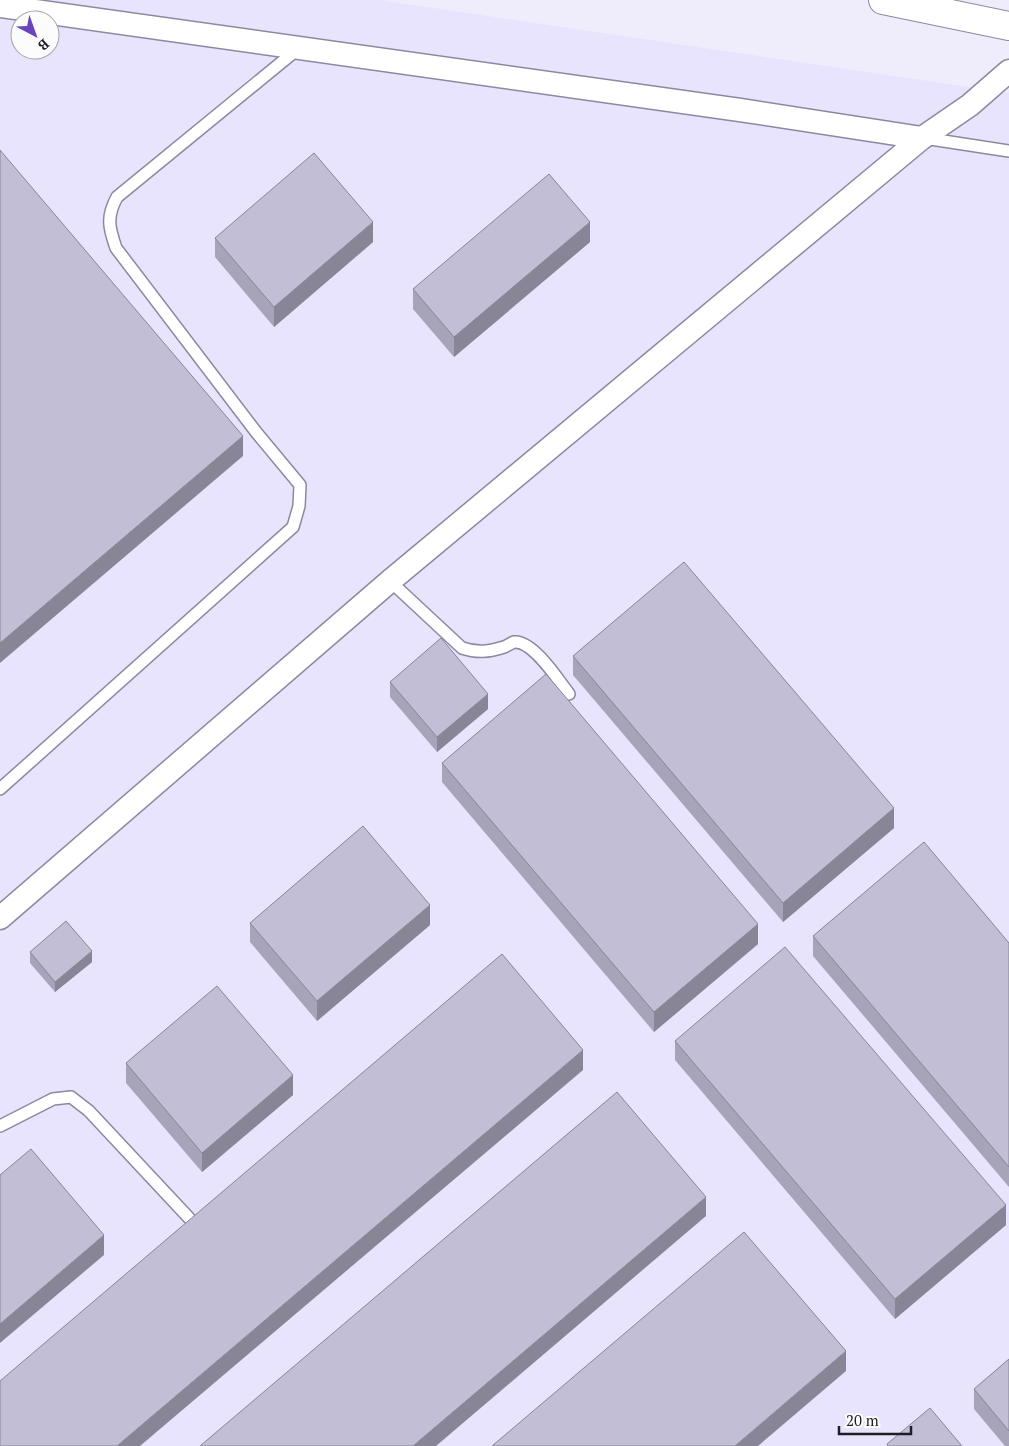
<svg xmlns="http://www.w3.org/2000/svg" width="1009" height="1446" font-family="'PT Serif',serif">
<rect width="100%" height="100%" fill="#efecfc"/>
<path fill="#e8e4fe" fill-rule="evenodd" d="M0,0H379L1009,93V1446H0ZM20,20H50V50H20Z"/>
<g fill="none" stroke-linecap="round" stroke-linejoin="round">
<g stroke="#8c889f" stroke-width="14">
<g id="service">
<polyline points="924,138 1009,151"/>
<path d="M390,581L462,648C477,653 489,652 504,647C507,646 511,643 514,642C533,640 559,681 569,694"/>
<path d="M0,789L293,527L299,506L300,485L256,432L116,248C109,228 106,217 117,197L299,48"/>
<polyline points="0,1126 53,1099 71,1097 89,1111 189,1218"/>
</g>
</g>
<g stroke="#8c889f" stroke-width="25">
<g id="minor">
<polyline points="0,6 740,110 922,138"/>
<polyline points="0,918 390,581 922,138 970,105 1009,71"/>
</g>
</g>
<g stroke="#8c889f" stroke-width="30">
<polyline id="secondary" points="883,0 1009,26"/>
</g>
<use href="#service" stroke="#fff" stroke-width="11"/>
<use href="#minor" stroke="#fff" stroke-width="22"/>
<use href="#secondary" stroke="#fff" stroke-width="28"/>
</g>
<g fill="#a7a3b8">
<polygon points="215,238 373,242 274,327 215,257"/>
<polygon points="590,242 454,357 413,309 413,289"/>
<polygon points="573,656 894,828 783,922 573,675"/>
<polygon points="390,682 488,709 437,752 390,697"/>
<polygon points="442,763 758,944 654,1032 442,782"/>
<polygon points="250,923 430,925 317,1021 250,942"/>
<polygon points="813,936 1009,943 1009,1187 813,956"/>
<polygon points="30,952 92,962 55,992 30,963"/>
<polygon points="675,1041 1006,1225 895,1319 675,1060"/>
<polygon points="126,1063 293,1095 202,1172 126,1083"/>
<polygon points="1009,1359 1009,1446 1005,1446 974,1409 974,1389"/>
</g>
<g fill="#888596">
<polygon points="373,222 373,242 274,327 274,307"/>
<polygon points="590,222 590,242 454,357 454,337"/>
<polygon points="243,436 243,456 0,663 0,643"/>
<polygon points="488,694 488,709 437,752 437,737"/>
<polygon points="894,808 894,828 783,922 783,903"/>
<polygon points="430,905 430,925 317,1021 317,1001"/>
<polygon points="758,924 758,944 654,1032 654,1012"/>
<polygon points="92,951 92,962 55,992 55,982"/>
<polygon points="583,1050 583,1070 140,1446 117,1446"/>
<polygon points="293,1075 293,1095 202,1172 202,1153"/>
<polygon points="706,1197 706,1216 436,1446 413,1446"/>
<polygon points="1006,1205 1006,1225 895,1319 895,1299"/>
<polygon points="104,1235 104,1255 0,1343 0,1324"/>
<polygon points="846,1351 846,1371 758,1446 735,1446"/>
</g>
<g fill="#c2bed6" stroke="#888596">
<polygon points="0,150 243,436 0,643"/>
<polygon points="314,153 373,222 274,307 215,238"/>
<polygon points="549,174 590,222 454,337 413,289"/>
<polygon points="684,562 894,808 783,903 573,656"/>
<polygon points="441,638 488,694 437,737 390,682"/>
<polygon points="546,674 758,924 654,1012 442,763"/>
<polygon points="363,826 430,905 317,1001 250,923"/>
<polygon points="924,842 1009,943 1009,1167 813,936"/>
<polygon points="66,921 92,951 55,982 30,952"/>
<polygon points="785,947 1006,1205 895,1299 675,1041"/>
<polygon points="502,954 583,1050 117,1446 0,1446 0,1381"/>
<polygon points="217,986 293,1075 202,1153 126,1063"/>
<polygon points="617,1092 706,1197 413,1446 200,1446"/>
<polygon points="31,1149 104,1235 0,1324 0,1175"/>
<polygon points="744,1232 846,1351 735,1446 492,1446"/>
<polygon points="1009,1359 1009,1431 974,1389"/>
<polygon points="930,1408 962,1446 888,1446 887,1444"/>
</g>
<g transform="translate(35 35) rotate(139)"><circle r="24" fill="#fcfcfc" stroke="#a4a3a6"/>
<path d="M0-4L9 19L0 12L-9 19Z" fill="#6944bd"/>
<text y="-8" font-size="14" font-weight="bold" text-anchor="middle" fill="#1f1d26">B</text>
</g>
<path d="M839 1426v8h72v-8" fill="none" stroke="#1f1d26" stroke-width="2.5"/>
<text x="846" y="1426" font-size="15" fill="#1f1d26" stroke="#fcfcfc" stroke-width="4" paint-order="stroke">20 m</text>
</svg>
